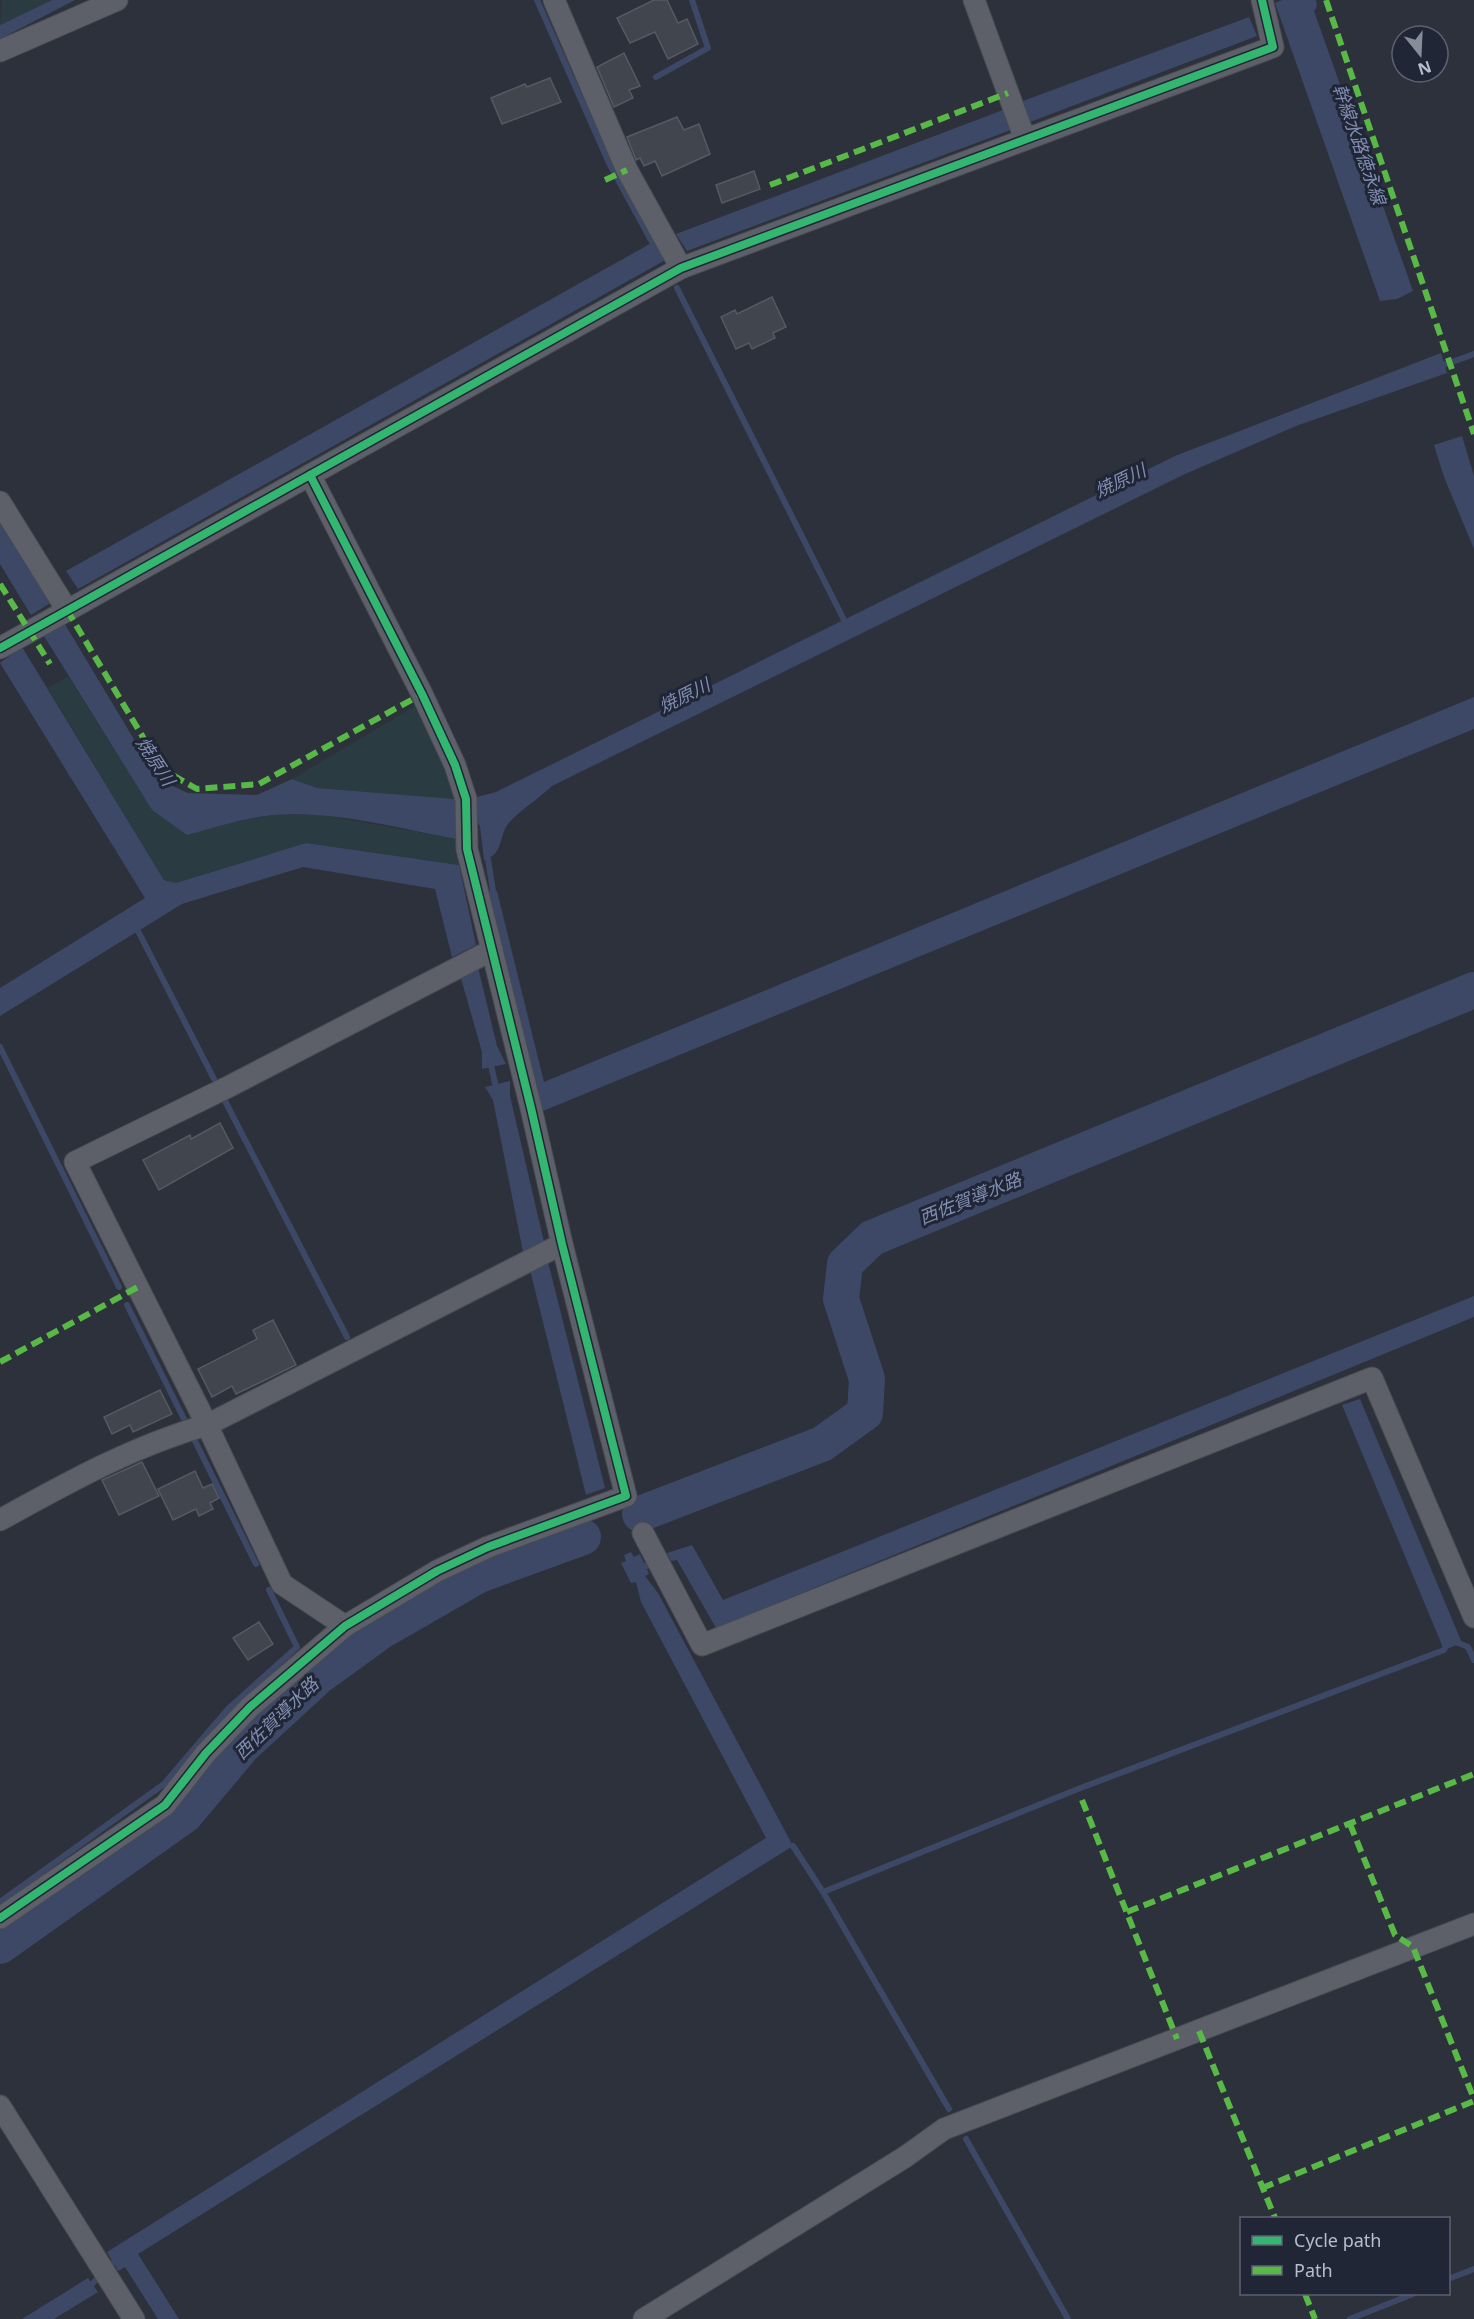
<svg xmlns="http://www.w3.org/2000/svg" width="1474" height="2319" font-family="'Noto Sans','Noto Sans JP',sans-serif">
<rect width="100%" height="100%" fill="#2d313b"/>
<g fill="#2a3b41">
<polygon points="2,0 52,0 0,25"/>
<polygon points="68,676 152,810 234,822 273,815 323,815 457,839 459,865 306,843 176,883 164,880 48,688"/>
<polygon points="415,706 448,770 455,799 317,788 292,779"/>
</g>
<g fill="#3c4865">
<polygon points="52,0 75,0 0,39 0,25"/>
<polygon points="1282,0 1316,0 1317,6 1314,11 1413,291 1397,299 1380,301 1275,3"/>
<polygon points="1249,17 1257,36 1030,122 1023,101"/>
<polygon points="1003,110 1011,130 687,251 676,234"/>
<polygon points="655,241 669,258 78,589 66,571"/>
<path d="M1441,353L1447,373L1296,426L1185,474L552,786C541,797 513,815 506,827C499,840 502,855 484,860L480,826L474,819L473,798L496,792L1175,456Z"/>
<polygon points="1462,436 1474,476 1474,549 1444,477 1434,445"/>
<polygon points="0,517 52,602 31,615 0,564"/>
<path d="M63,621L147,761L166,783L188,793L257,795L292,779L317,788L455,799L457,839C397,828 334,810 273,815C244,818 215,827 187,835L152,810L44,636Z"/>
<polygon points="22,647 164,880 176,883 306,843 459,865 476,945 452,957 435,889 303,867 182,904 0,1016 0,988 145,898 0,663"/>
<polygon points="1474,697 1474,729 543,1111 489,891 497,891 544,1082"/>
<polygon points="478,967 497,1046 506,1064 482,1069 482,1052 460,975"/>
<polygon points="510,1081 510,1096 544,1242 523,1252 493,1100 485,1087"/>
<polygon points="548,1262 605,1488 586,1495 530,1270"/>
<polygon points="1474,1296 1474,1317 716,1628 677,1560 671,1561 667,1553 692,1545 723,1600"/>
<polygon points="1360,1399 1462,1643 1444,1650 1342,1405"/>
<polygon points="631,1552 634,1557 640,1554 644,1563 651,1559 654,1566 647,1569 649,1574 645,1576 658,1593 793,1846 138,2254 179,2319 158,2319 125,2267 118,2271 107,2252 766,1838 641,1602 636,1582 631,1583 621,1563 626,1561 624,1555"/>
<polygon points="88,2278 98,2292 54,2319 22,2319"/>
</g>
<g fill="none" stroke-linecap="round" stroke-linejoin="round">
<g stroke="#3c4865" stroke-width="6">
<polyline points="537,0 609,163 652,242"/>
<polyline points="656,77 708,48 692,0"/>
<polyline points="677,288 847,626"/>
<polyline points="1438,367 1474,354"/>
<polyline points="488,859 493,891"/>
<polyline points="138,931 214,1079"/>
<polyline points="0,1047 119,1287"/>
<polyline points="490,1061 497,1092"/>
<polyline points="224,1099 347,1337"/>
<polyline points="127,1305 184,1419"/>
<polyline points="193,1437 256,1564"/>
<polyline points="1456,1642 1468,1647 1474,1660"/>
<polyline points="793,1846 823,1892 949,2109"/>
<polyline points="823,1892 1078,1789 1444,1650 1446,1646"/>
<polyline points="0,1902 164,1784 228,1709 297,1647 269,1590"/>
<polyline points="966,2139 1068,2319"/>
<polyline points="1448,2279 1474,2269"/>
<polyline points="92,2284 119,2257"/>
<polyline points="1350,2319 1413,2294"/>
</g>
<g stroke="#3c4865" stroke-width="36">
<polyline points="640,1514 822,1444 865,1413 867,1379 841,1299 845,1264 872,1238 1474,990"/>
<polyline points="0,1946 185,1815 243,1746 318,1677 380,1632 479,1575 583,1537"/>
</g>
</g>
<g fill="#41454d" stroke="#555963" stroke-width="1.5">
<polygon points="654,0 667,0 678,23 687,19 698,44 668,59 655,32 630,43 617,18"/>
<polygon points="624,53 640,86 629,90 633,98 614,107 597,67"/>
<polygon points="550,78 561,102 502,124 491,98 525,84 527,87"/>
<polygon points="677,117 684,130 699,124 710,154 662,176 655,161 644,166 640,158 636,160 627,137"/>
<polygon points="754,171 760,189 722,203 716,185"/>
<polygon points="772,297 786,327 773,333 775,338 752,349 749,343 736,349 721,317 735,310 737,314"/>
<polygon points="220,1123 233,1148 159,1190 143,1160 190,1135 191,1139"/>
<polygon points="273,1320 296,1365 236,1394 232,1386 212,1397 198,1369 257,1339 253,1330"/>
<polygon points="160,1390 172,1414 133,1432 130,1425 112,1434 104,1417"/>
<polygon points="142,1462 159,1496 119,1515 102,1480"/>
<polygon points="195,1471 203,1488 212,1484 219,1498 210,1503 213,1509 199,1516 196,1509 173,1520 158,1489"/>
<polygon points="259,1622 273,1644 248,1660 233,1638"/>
</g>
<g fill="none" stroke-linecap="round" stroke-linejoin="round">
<g stroke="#494c53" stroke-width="23">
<g id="minor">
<polyline points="554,0 627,170 681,268"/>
<polyline points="974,0 1025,139"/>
<polyline points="0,51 117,0"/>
<polyline points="0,502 67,610"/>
<polyline points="0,648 681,268 1273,47 1262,0"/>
<path d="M0,1520C67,1483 133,1446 207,1425L562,1244"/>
<polyline points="643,1533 702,1645 1372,1378 1474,1617"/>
<polyline points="345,1626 282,1584 207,1425 75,1162 230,1086 492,950"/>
<polyline points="0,1918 165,1805 206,1753 250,1707 345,1626 437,1571 488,1547 626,1496 562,1244 531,1108 467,849 466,799 455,765 422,694 310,475"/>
<polyline points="0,2106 134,2319"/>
<polyline points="644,2319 905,2157 944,2129 1474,1924"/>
</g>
</g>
<use href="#minor" stroke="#5d6069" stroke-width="21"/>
<g stroke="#58b947" stroke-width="6" stroke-dasharray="12 6" stroke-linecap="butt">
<polyline points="1326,0 1474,434"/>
<polyline points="605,180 627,170"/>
<polyline points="770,185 1008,93"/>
<polyline points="0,584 50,664"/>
<polyline points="67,610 162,769 197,789 259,784 422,694"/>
<polyline points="0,1362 138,1287"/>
<polyline points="1082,1800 1177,2039"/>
<polyline points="1350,1824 1395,1935 1413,1947 1474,2099"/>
<polyline points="1127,1912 1474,1774"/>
<polyline points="1199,2031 1275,2218"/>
<polyline points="1262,2188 1474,2101"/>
<polyline points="1305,2294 1315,2319"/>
</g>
<g stroke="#202636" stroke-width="11">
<g id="cycleway">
<polyline points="0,648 681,268 1273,47 1262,0"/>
<polyline points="0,1918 165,1805 206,1753 250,1707 345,1626 437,1571 488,1547 626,1496 562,1244 531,1108 467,849 466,799 455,765 422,694 310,475"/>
</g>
</g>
<use href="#cycleway" stroke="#33b770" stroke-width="8"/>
</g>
<g text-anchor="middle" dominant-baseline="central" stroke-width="6" stroke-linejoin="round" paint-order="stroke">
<g font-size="18" font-style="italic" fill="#818eb1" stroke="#202636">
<text transform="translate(1360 144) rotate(71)">幹線水路徳永線</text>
<text transform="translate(1120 480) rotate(-25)">焼原川</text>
<text transform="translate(684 695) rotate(-26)">焼原川</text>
<text transform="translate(156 761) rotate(57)">焼原川</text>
<text transform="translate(970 1198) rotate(-22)">西佐賀導水路</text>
<text transform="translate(276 1718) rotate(-44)">西佐賀導水路</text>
</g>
</g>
<rect x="1240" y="2217" width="210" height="78" fill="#202636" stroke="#5d6272" stroke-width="1.5"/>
<rect x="1252" y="2236" width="30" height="9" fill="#33b770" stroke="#5d6272" stroke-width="1.5"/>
<text x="1294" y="2247" font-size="18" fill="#b8bdcb">Cycle path</text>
<rect x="1252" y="2266" width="30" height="9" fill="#58b947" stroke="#5d6272" stroke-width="1.5"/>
<text x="1294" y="2277" font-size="18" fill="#b8bdcb">Path</text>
<g transform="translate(1420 54) rotate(162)"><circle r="28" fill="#202636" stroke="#5d6272" stroke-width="1.5"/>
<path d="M0-4.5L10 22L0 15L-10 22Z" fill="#878c99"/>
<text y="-9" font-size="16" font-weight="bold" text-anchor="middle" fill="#b8bdcb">N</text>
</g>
</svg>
